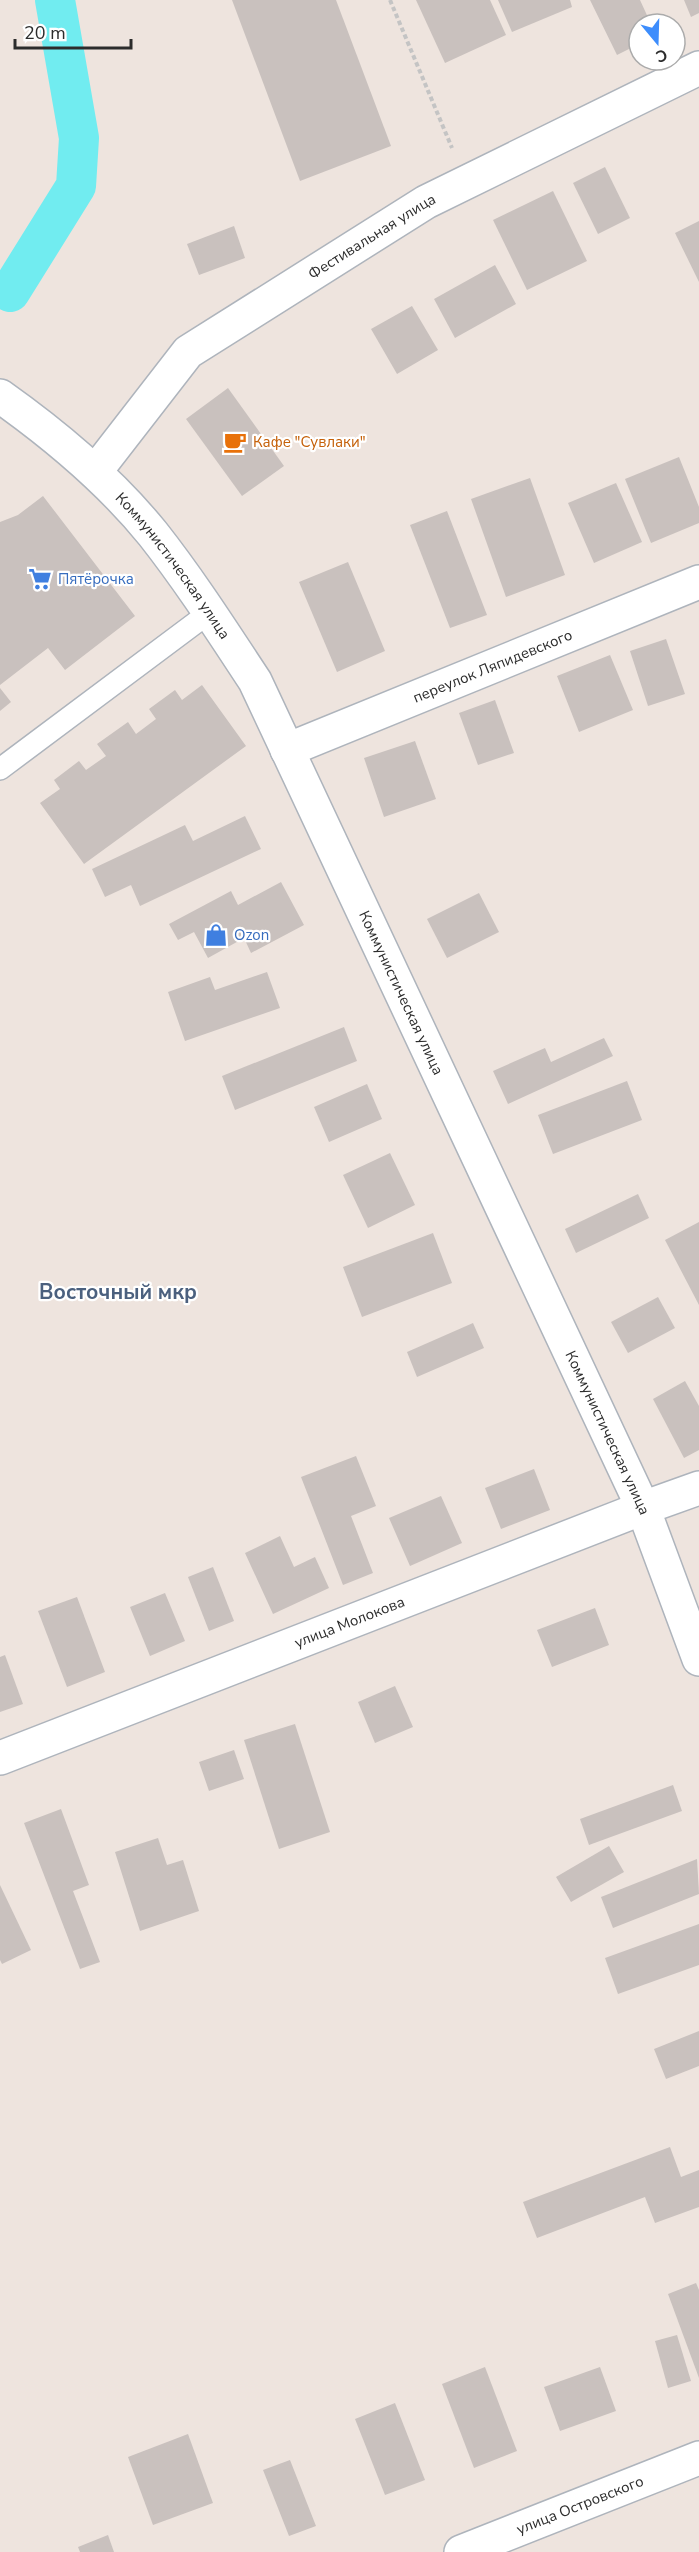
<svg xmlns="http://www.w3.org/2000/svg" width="699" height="2552" font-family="'Nunito Sans',sans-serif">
<rect width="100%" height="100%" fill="#eee4de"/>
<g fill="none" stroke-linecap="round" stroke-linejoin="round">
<polyline stroke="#71ecf0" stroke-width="40" points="10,292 76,186 79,138 55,0"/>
</g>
<g fill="#c9c1be">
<polygon points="232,0 336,0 391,146 300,181"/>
<polygon points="416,0 490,0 506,35 445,63"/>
<polygon points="498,0 570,0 572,7 512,32"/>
<polygon points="590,0 640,0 651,24 639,24 639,44 617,55"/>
<polygon points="684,0 699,0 699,13 691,17"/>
<polygon points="605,167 630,218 598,234 573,183"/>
<polygon points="553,191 587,261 527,290 493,220"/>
<polygon points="699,221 699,282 675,233"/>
<polygon points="234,226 245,258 199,275 187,244"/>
<polygon points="495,265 516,304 455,338 434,299"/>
<polygon points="412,306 438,350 397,374 371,329"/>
<polygon points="228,388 284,466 242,496 186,419"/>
<polygon points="679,457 699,507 699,523 651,543 625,479"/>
<polygon points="530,478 565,575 506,597 471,499"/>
<polygon points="616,483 642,542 594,563 568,503"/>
<polygon points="43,496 135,616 65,670 48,648 0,685 0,522 18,515"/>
<polygon points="447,511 487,615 450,628 410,525"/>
<polygon points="348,562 385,651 337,672 299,582"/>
<polygon points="666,639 685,694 648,706 630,651"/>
<polygon points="610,655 633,710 579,732 557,676"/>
<polygon points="202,685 246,746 84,864 40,803 60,789 54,780 79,761 86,770 106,756 97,744 128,722 136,734 156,719 149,709 175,690 182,700"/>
<polygon points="0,688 11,702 0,711"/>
<polygon points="495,700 514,753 478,765 459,713"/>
<polygon points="415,741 436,799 384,817 364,758"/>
<polygon points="245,816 261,849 140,906 131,885 105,897 92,869 185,825 193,841"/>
<polygon points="281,882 304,925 251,953 244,938 208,958 194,932 178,940 169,924 231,891 238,905"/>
<polygon points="479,893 499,932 447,958 427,919"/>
<polygon points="267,972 280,1008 185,1041 168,992 210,977 215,990"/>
<polygon points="344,1027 357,1061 235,1110 222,1076"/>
<polygon points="604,1038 613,1056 508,1104 493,1071 545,1048 551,1062"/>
<polygon points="627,1081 642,1120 553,1154 538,1115"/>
<polygon points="367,1084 382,1119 329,1142 314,1107"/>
<polygon points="390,1153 415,1205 368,1228 343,1175"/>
<polygon points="638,1194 649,1218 576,1253 565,1229"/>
<polygon points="699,1222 699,1305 665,1240"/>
<polygon points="433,1233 452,1283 362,1317 343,1267"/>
<polygon points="658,1297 675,1328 628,1353 611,1322"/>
<polygon points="473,1323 484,1348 417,1377 407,1352"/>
<polygon points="685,1381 699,1406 699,1450 684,1458 653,1399"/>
<polygon points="356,1456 376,1506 351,1516 373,1573 343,1585 301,1477"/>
<polygon points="534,1469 550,1510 501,1529 485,1488"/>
<polygon points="441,1496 462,1543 410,1566 389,1518"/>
<polygon points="280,1536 294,1567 315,1557 329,1588 273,1614 245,1553"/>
<polygon points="213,1567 234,1621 209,1631 188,1577"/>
<polygon points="165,1593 185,1641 150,1656 130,1607"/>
<polygon points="77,1597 105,1672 67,1687 38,1611"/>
<polygon points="595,1608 609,1645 552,1667 537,1630"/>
<polygon points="5,1655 23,1704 0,1712 0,1657"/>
<polygon points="395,1686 413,1727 375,1743 358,1702"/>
<polygon points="295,1724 330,1832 279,1849 244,1740"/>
<polygon points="234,1750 244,1779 209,1791 199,1762"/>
<polygon points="673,1785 682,1811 589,1845 580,1819"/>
<polygon points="61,1809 89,1885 73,1891 100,1962 80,1969 24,1823"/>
<polygon points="158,1838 167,1865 183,1860 199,1911 140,1931 115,1852"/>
<polygon points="609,1846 624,1872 571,1902 556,1877"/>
<polygon points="697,1859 699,1894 613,1928 601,1897"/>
<polygon points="0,1885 31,1950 2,1964 0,1960"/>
<polygon points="699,1924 699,1965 618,1994 605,1958"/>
<polygon points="699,2031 699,2066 666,2079 654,2049"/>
<polygon points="670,2147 681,2177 699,2170 699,2207 655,2223 645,2197 537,2238 523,2202"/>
<polygon points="696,2283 699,2290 699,2378 668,2294"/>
<polygon points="677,2335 691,2381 668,2388 655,2341"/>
<polygon points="485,2367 517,2451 474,2468 442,2384"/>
<polygon points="600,2367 616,2411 560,2431 544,2387"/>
<polygon points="395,2403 425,2480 385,2495 355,2419"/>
<polygon points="188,2434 213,2503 153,2525 128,2457"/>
<polygon points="290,2460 316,2526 289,2536 263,2470"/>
<polygon points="108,2535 114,2552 80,2552 78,2547"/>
</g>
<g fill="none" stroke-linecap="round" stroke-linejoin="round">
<g stroke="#aeb4bc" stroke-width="24">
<polyline id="lane" points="0,769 210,612"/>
</g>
<g stroke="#aeb4bc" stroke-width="36">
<g id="street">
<path id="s1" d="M95,472L188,352L426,202L699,68"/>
<path id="s2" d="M287,750L699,582"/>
<path id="s3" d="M0,1758L643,1508L699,1488"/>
<path id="s4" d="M461,2552L699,2458"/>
</g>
</g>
<g stroke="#aeb4bc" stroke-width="36">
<g id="secondary">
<path id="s5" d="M0,396C55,435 110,481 153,534C190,581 222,631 255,681L643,1508L699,1659"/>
</g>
</g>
<polyline stroke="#c4c4c4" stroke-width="4" stroke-dasharray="4.5 3" stroke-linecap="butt" points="390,0 452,148"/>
<use href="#lane" stroke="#fff" stroke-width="21"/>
<use href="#street" stroke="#fff" stroke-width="33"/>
<use href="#secondary" stroke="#fff" stroke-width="33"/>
</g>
<defs>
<g id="cafe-bare" transform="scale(1.8)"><path d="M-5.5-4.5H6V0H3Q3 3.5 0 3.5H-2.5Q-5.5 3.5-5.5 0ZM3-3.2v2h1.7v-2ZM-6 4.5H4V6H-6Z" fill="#e8710a" stroke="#fff" stroke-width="2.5" paint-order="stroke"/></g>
<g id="supermarket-bare" transform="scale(1.8)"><path d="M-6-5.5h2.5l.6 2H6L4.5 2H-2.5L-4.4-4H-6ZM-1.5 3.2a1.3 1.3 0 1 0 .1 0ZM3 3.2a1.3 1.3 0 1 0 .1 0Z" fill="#3f7fe0" stroke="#fff" stroke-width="2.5" paint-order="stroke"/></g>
<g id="shop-bare" transform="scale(1.8)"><path d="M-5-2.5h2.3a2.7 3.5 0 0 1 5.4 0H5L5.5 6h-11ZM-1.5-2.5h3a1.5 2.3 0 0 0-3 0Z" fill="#3f7fe0" stroke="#fff" stroke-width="2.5" paint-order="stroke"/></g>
</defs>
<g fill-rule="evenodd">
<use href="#cafe-bare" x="235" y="442"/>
<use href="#supermarket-bare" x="40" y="579"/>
<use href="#shop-bare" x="216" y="935"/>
</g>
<g text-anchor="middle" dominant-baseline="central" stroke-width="4.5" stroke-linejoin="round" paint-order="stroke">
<g font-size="15" fill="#2c2c2c" stroke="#fff">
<text stroke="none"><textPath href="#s1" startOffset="369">Фестивальная улица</textPath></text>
<text stroke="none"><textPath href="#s5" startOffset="244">Коммунистическая улица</textPath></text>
<text stroke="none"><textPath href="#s2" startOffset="222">переулок Ляпидевского</textPath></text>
<text stroke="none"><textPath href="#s5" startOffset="730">Коммунистическая улица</textPath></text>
<text stroke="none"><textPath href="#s5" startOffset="1216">Коммунистическая улица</textPath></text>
<text stroke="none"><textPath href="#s3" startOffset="375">улица Молокова</textPath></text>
<text stroke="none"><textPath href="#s4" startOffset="128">улица Островского</textPath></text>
</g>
<g font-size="15" fill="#c56008" stroke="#fff" text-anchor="start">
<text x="253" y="442">Кафе "Сувлаки"</text>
</g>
<g font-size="15" fill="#366cbe" stroke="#fff" text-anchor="start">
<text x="58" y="579">Пятёрочка</text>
<text x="234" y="935">Ozon</text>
</g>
<g font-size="21" font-weight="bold" fill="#4b607e" stroke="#fff">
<text x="118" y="1292">Восточный мкр</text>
</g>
</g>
<g transform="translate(657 42) rotate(161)"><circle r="28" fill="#ffffff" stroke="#ababab" stroke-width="1.5"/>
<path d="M0-4.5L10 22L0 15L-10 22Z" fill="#3d8dfc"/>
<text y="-9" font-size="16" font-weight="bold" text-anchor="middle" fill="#2c2c2c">С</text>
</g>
<path d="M15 39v9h116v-9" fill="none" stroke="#2c2c2c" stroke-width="3"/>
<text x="24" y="39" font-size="18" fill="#2c2c2c" stroke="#ffffff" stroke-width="4.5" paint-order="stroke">20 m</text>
</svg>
